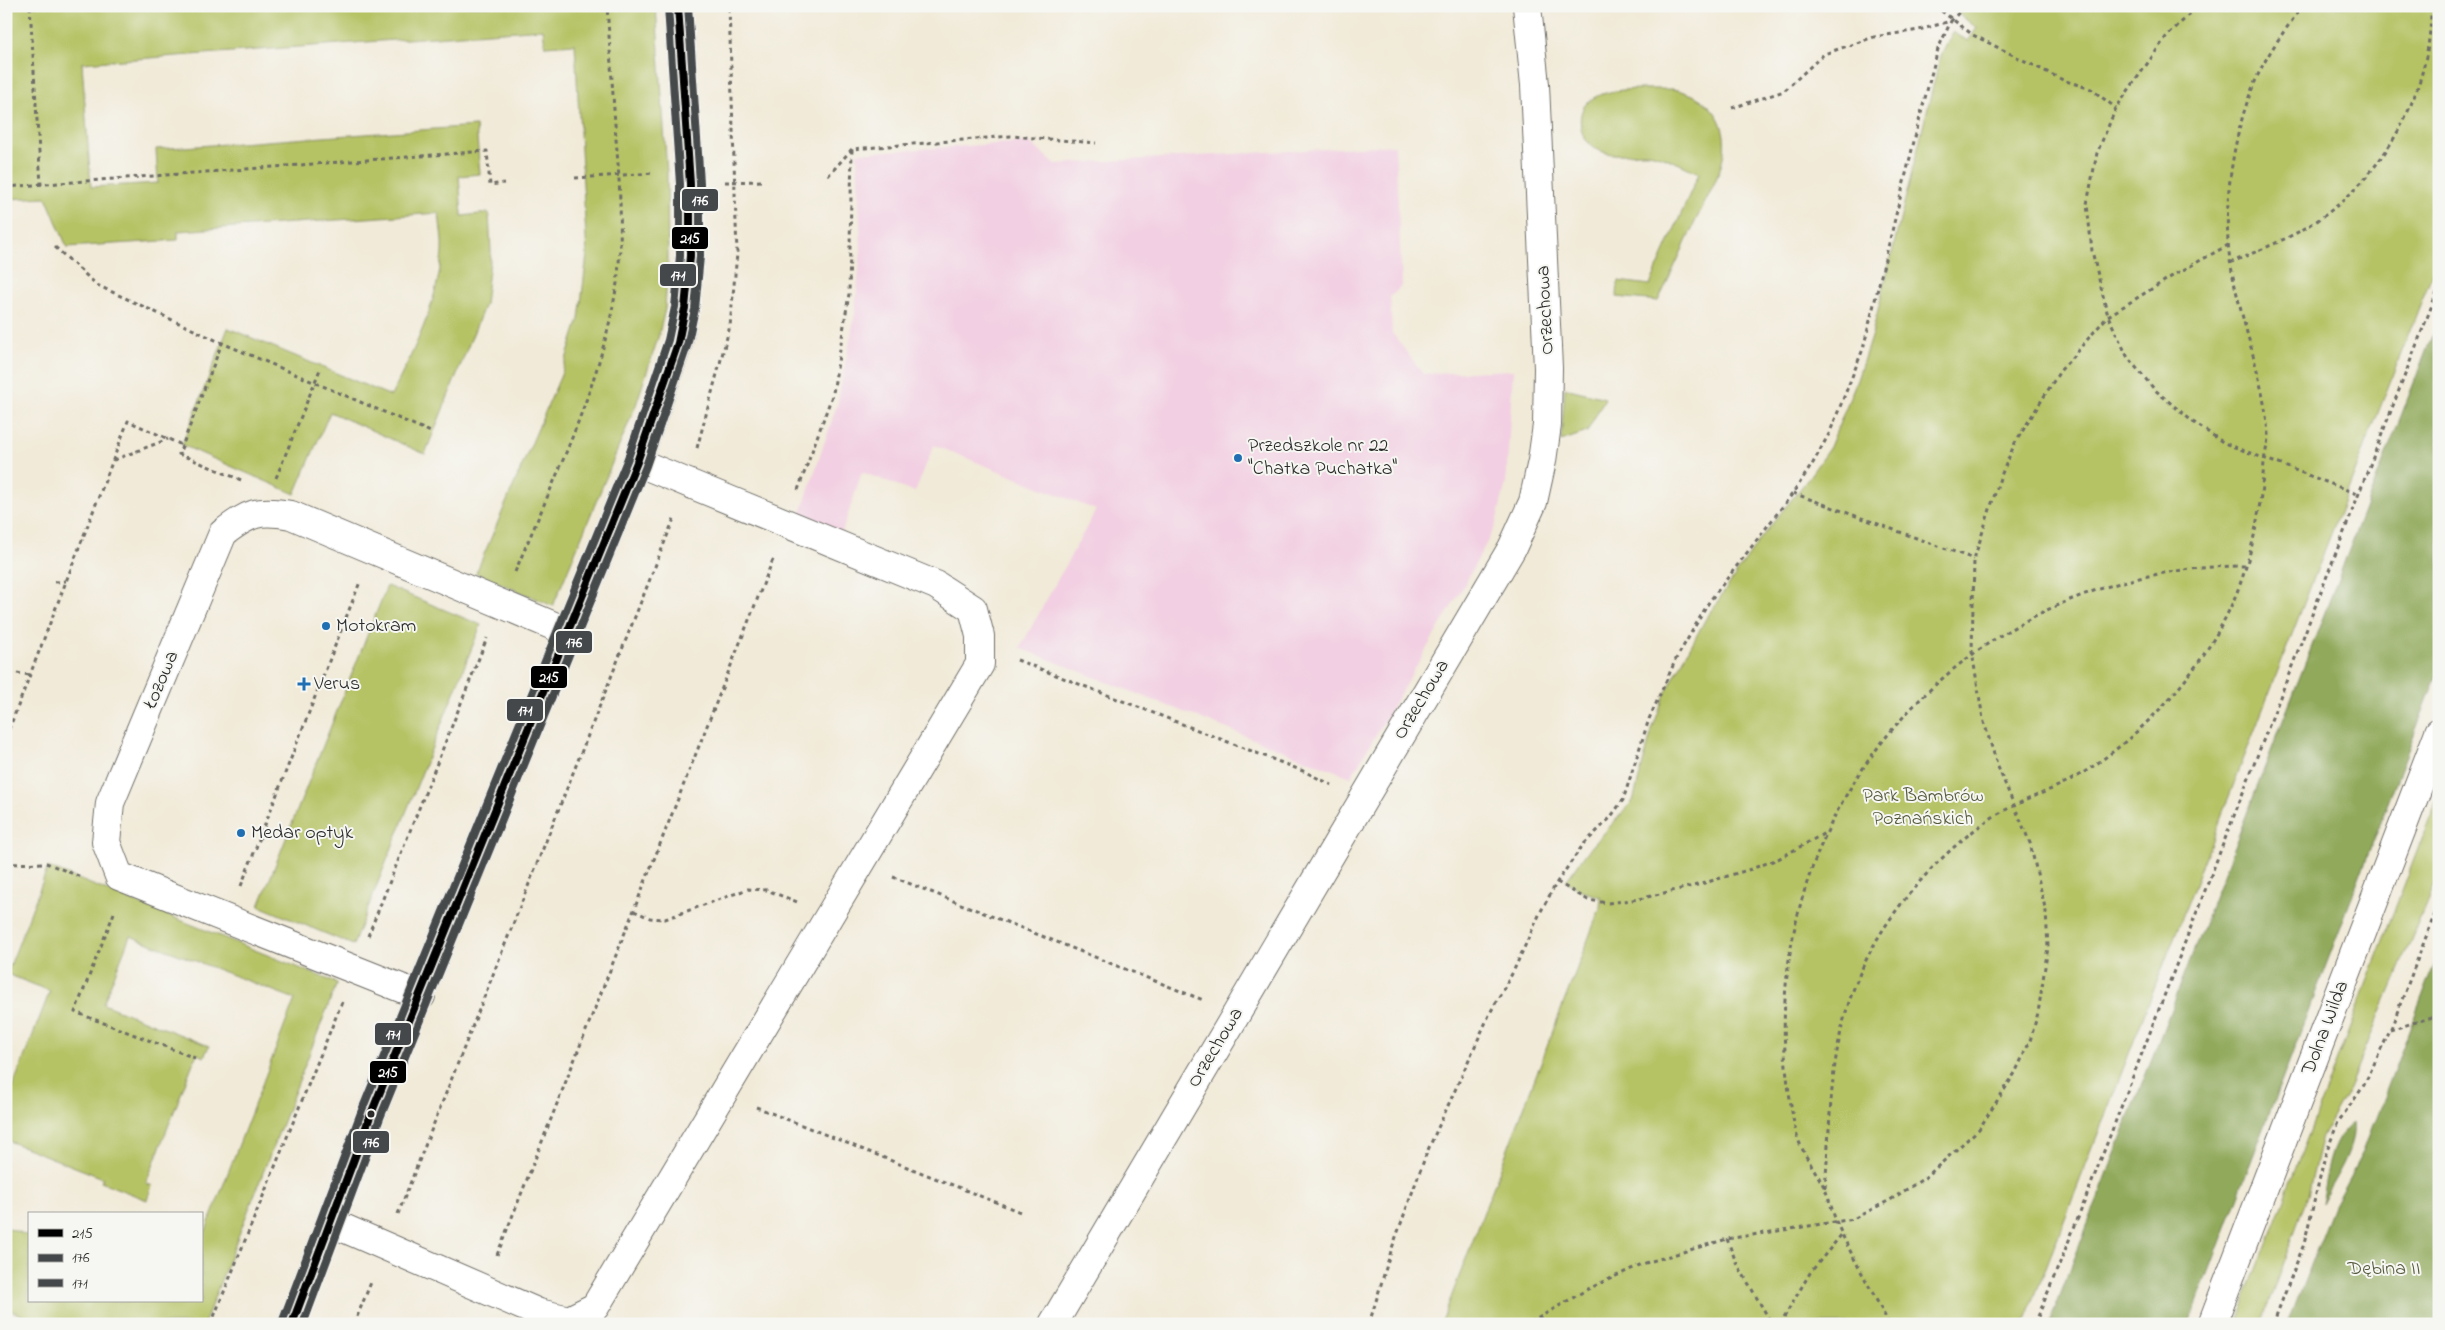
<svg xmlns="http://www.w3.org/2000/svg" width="2445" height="1330" font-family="'Indie Flower',sans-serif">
<rect width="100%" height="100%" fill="#f6f6f2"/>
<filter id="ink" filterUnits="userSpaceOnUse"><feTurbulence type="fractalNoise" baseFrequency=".02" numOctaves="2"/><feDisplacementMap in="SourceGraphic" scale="10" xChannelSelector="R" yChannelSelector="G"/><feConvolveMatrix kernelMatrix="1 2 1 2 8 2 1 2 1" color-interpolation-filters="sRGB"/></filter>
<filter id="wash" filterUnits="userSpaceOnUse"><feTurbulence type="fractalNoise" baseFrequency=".0096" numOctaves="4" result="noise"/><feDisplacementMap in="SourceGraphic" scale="20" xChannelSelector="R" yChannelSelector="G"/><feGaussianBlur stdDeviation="1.12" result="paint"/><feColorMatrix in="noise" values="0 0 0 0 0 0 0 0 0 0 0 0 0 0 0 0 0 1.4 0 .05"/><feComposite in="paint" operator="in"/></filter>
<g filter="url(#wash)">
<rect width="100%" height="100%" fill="#f1ead8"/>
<polygon fill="#f2cfe2" points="1029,142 1055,164 1395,145 1402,286 1390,297 1392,333 1423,374 1513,370 1506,483 1495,527 1464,585 1351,777 1020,648 1096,510 934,445 915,492 862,472 842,532 800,516 838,402 855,314 861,249 857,153"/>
<g fill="#b6c365" stroke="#707748">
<path d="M6,6H656L667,174L668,258L665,309L658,338L636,405L553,606L476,573L561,375L579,319L587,255L575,44L545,46L543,29L82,63L91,187L158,183L156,149L476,126L480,174L459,176L462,216L489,213L491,252L485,304L425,454L330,412L295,494L182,445L228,328L391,396C414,350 438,303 442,252C443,239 440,226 439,213L178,231V240L67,247L46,197L7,199Z"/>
<polygon points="1948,6 2439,6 2439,256 2024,1324 1441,1324 1600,908 1601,897 1584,892 1566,881 1587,852 1633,801 1652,730 1665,694 1705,620 1760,539 1804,484 1830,447 1857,380 1872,334 1940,58 1953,32 1968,41 1977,28"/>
<path d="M1672,89C1713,96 1733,125 1721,166C1715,185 1704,204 1695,222C1683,248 1671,275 1658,301L1617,297L1618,281L1650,285L1699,173C1686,167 1662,155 1649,153C1633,152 1618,157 1603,152C1592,148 1582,139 1581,127C1573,82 1643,90 1672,89Z"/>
<polygon points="1565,388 1605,398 1587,432 1561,441"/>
<polygon points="387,586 481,625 353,945 259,906"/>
<polygon points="2439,794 2439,873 2349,1088 2322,1136 2308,1195 2261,1324 2236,1324"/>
<polygon points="48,867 337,983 204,1324 45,1324 6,1309 6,1227 29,1236 29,1301 201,1301 201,1243 295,999 130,936 103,1004 209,1046 204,1057 197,1054 195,1058 146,1183 152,1186 147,1200 101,1182 103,1178 6,1140 6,1104 50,991 7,974"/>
</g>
<g fill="#90a95a" stroke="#5e6a42">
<polygon points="2439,318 2439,669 2189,1324 2049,1324"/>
<polygon points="2439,952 2439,1324 2288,1324 2334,1205 2363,1152"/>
<path d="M2353,1123C2356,1151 2333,1180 2321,1204C2327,1176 2328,1141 2353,1123Z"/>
</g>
</g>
<g filter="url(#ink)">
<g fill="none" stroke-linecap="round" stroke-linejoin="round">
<g stroke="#706e68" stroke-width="30">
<g id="street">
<path d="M421,996L119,876L106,842L110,803L223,533C249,513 258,509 291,515L568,632"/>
<polyline points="332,1223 539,1313 569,1320 595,1307 980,664 980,636 973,609 936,585 637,462"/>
<polyline points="292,1324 371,1114 637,462 678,343 685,308 690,256 690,184 678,6"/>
<polyline points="1053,1324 1512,548 1533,502 1542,461 1547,425 1548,368 1535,85 1527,6"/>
</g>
</g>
<g stroke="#706e68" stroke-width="30">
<polyline id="secondary" points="2212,1324 2439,732"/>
</g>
<g stroke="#706e68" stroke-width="3" stroke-dasharray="4 4" stroke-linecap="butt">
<polyline points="30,6 41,185"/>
<polyline points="1935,6 1973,35 2063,80 2091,89 2116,108"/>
<polyline points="2203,6 2194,10 2166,37 2116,108 2097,153 2087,204 2092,251 2108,316 2128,358 2155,390 2193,422 2224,443 2360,495"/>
<polyline points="1732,108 1784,91 1824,54 1874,37 1919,30 1951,21 1965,6"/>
<polyline points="828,176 852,149 1011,136 1096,143"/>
<polyline points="575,178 653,173"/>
<polyline points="725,182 762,181"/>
<polyline points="6,187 487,151 490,185 504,183"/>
<polyline points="55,247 97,285 222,343"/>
<path d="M2230,263C2259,250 2289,239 2315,222C2385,176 2432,90 2431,6"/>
<polyline points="697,448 730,326 737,254 729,6"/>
<polyline points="114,460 168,439"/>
<polyline points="276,478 321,367"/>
<polyline points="241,480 179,454 222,343 433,433"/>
<polyline points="798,490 833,393 849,294 852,149"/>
<polyline points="1793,493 1974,559"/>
<path d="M515,572C554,479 602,383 617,283C623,236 620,186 616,139C613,95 610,50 607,6"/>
<polyline points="55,582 66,581"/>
<polyline points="1017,660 1303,771 1332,785"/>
<polyline points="17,673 30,675"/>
<polyline points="6,737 128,421 182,445"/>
<polyline points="6,864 46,863 81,877"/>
<polyline points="893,877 1203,1000"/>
<polyline points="1557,882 1588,900 1608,903 1639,899 1701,884 1751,869 1778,859 1825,833"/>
<polyline points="241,886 360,582"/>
<polyline points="634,911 650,918 665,919 748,889 767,890 797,902"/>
<polyline points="114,913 75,1012 195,1058"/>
<polyline points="368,936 487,638"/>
<polyline points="2390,1030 2439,1015"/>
<polyline points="756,1107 1023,1213"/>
<path d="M1825,1188C1832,1105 1828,1037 1867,958C1892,907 1942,851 1990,819C2020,799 2058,790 2089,769C2150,728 2206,666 2235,597C2253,554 2261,508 2264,462C2265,453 2268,444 2268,435C2264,377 2241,323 2231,266C2220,206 2235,116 2264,63C2275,43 2289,24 2303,6"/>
<polyline points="398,1214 675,516"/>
<polyline points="1727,1239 1736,1262 1772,1324"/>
<polyline points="497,1255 774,557"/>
<polyline points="211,1324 342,1002"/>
<polyline points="354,1324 372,1280"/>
<polyline points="1369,1324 1392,1248 1427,1152 1490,1013 1513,972 1540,913 1557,882 1583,845 1610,818 1623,800 1649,719 1676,659 1709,602 1793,493 1813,463 1830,432 1863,349 1920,117 1938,49 1951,21"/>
<polyline points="1523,1324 1533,1321 1588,1289 1642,1264 1727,1239 1853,1219 1890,1200 1926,1177 1979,1129 2015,1073 2030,1041 2038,1013 2048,947 2046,912 2030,843 1998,767 1983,719 1972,652 1974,559 2000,478 2015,443 2060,371 2108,316 2174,275 2230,244"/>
<polyline points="1780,1324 1810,1273 1842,1234"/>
<path d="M1889,1324C1872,1290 1851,1256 1836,1221C1832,1210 1829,1198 1824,1187C1817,1173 1807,1160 1801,1146C1795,1134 1793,1118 1791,1105C1743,822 1958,566 2245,566"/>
<polyline points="2035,1324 2080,1213 2439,287"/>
<polyline points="2273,1324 2304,1244 2325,1156 2338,1122 2363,1087 2390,1031 2439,903"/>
</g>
<use href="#street" stroke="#fff" stroke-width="28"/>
<use href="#secondary" stroke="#fff" stroke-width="28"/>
<g stroke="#f6f6f2" stroke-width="11">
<polyline id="bus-1" points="292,1324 371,1114 637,462 678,343 685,308 690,256 690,184 678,6"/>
</g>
<g stroke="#f6f6f2" stroke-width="11">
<polyline id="bus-2" points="303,1324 380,1118 646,466 687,346 695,309 700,256 700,183 688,6"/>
</g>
<g stroke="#f6f6f2" stroke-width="11">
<polyline id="bus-3" points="283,1320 362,1110 628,458 668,340 675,307 680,256 680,184 668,7"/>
</g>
<use href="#bus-1" stroke="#000" stroke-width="8"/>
<use href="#bus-2" stroke="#45484a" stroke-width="8"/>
<use href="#bus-3" stroke="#45484a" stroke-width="8"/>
</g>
</g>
<g fill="#1f6fb2" stroke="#f6f6f2" stroke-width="2">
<circle cx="1238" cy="458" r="5"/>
<circle cx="326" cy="626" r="5"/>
<path d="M301.5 676.5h5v5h5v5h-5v5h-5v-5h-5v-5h5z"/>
<circle cx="241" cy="833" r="5"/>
</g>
<circle fill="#2b2b2b" stroke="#f6f6f2" stroke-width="2" cx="371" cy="1114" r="4.5"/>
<g text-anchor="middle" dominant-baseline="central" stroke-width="4" stroke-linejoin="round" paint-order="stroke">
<g font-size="20" fill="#2b2b2b" stroke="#f6f6f2">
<text transform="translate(1546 310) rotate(-93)">Orzechowa</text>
<text transform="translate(162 680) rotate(-67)">Łozowa</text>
<text transform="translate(1422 700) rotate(-59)">Orzechowa</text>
<text transform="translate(2326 1028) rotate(-69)">Dolna Wilda</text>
<text transform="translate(1216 1048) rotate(-59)">Orzechowa</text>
</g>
<g font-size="20" fill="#2b2b2b" stroke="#f6f6f2" text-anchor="start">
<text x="1248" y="446">Przedszkole nr 22<tspan x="1248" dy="23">"Chatka Puchatka"</tspan></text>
<text x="336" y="626">Motokram</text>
<text x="314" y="684">Verus</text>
<text x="251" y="833">Medar optyk</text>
</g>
<g font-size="20" fill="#55593c" stroke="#f6f6f2">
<text x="1923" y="796">Park Bambrów<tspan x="1923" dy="23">Poznańskich</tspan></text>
<text x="2384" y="1269">Dębina II</text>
</g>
</g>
<g stroke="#f6f6f2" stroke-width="2">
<rect x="681" y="188" width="38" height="24" rx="5" fill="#45484a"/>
<rect x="671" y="226" width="38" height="24" rx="5" fill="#000"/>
<rect x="659" y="263" width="38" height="24" rx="5" fill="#45484a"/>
<rect x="555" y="630" width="38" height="24" rx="5" fill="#45484a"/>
<rect x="530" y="665" width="38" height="24" rx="5" fill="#000"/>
<rect x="506" y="698" width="38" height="24" rx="5" fill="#45484a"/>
<rect x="374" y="1022" width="38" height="24" rx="5" fill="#45484a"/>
<rect x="369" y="1060" width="38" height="24" rx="5" fill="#000"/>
<rect x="352" y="1130" width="38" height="24" rx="5" fill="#45484a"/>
</g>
<g font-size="14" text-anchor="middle" font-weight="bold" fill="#fff">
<text x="700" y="205">176</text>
<text x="690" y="243">215</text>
<text x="678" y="280">171</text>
<text x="574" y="647">176</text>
<text x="549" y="682">215</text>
<text x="525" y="715">171</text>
<text x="393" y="1039">171</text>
<text x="388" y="1077">215</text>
<text x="371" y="1147">176</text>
</g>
<rect width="2445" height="1330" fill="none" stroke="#f6f6f2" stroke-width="25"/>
<rect x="28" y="1212" width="175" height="90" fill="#f6f6f2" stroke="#a5a5a2"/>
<rect x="38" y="1229" width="25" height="8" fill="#000000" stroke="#a5a5a2"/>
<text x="72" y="1238" font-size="15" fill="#2b2b2b">215</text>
<rect x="38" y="1254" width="25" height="8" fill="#45484a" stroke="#a5a5a2"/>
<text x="72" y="1262" font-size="15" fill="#2b2b2b">176</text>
<rect x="38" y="1279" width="25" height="8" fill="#45484a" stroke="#a5a5a2"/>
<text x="72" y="1288" font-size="15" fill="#2b2b2b">171</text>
</svg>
